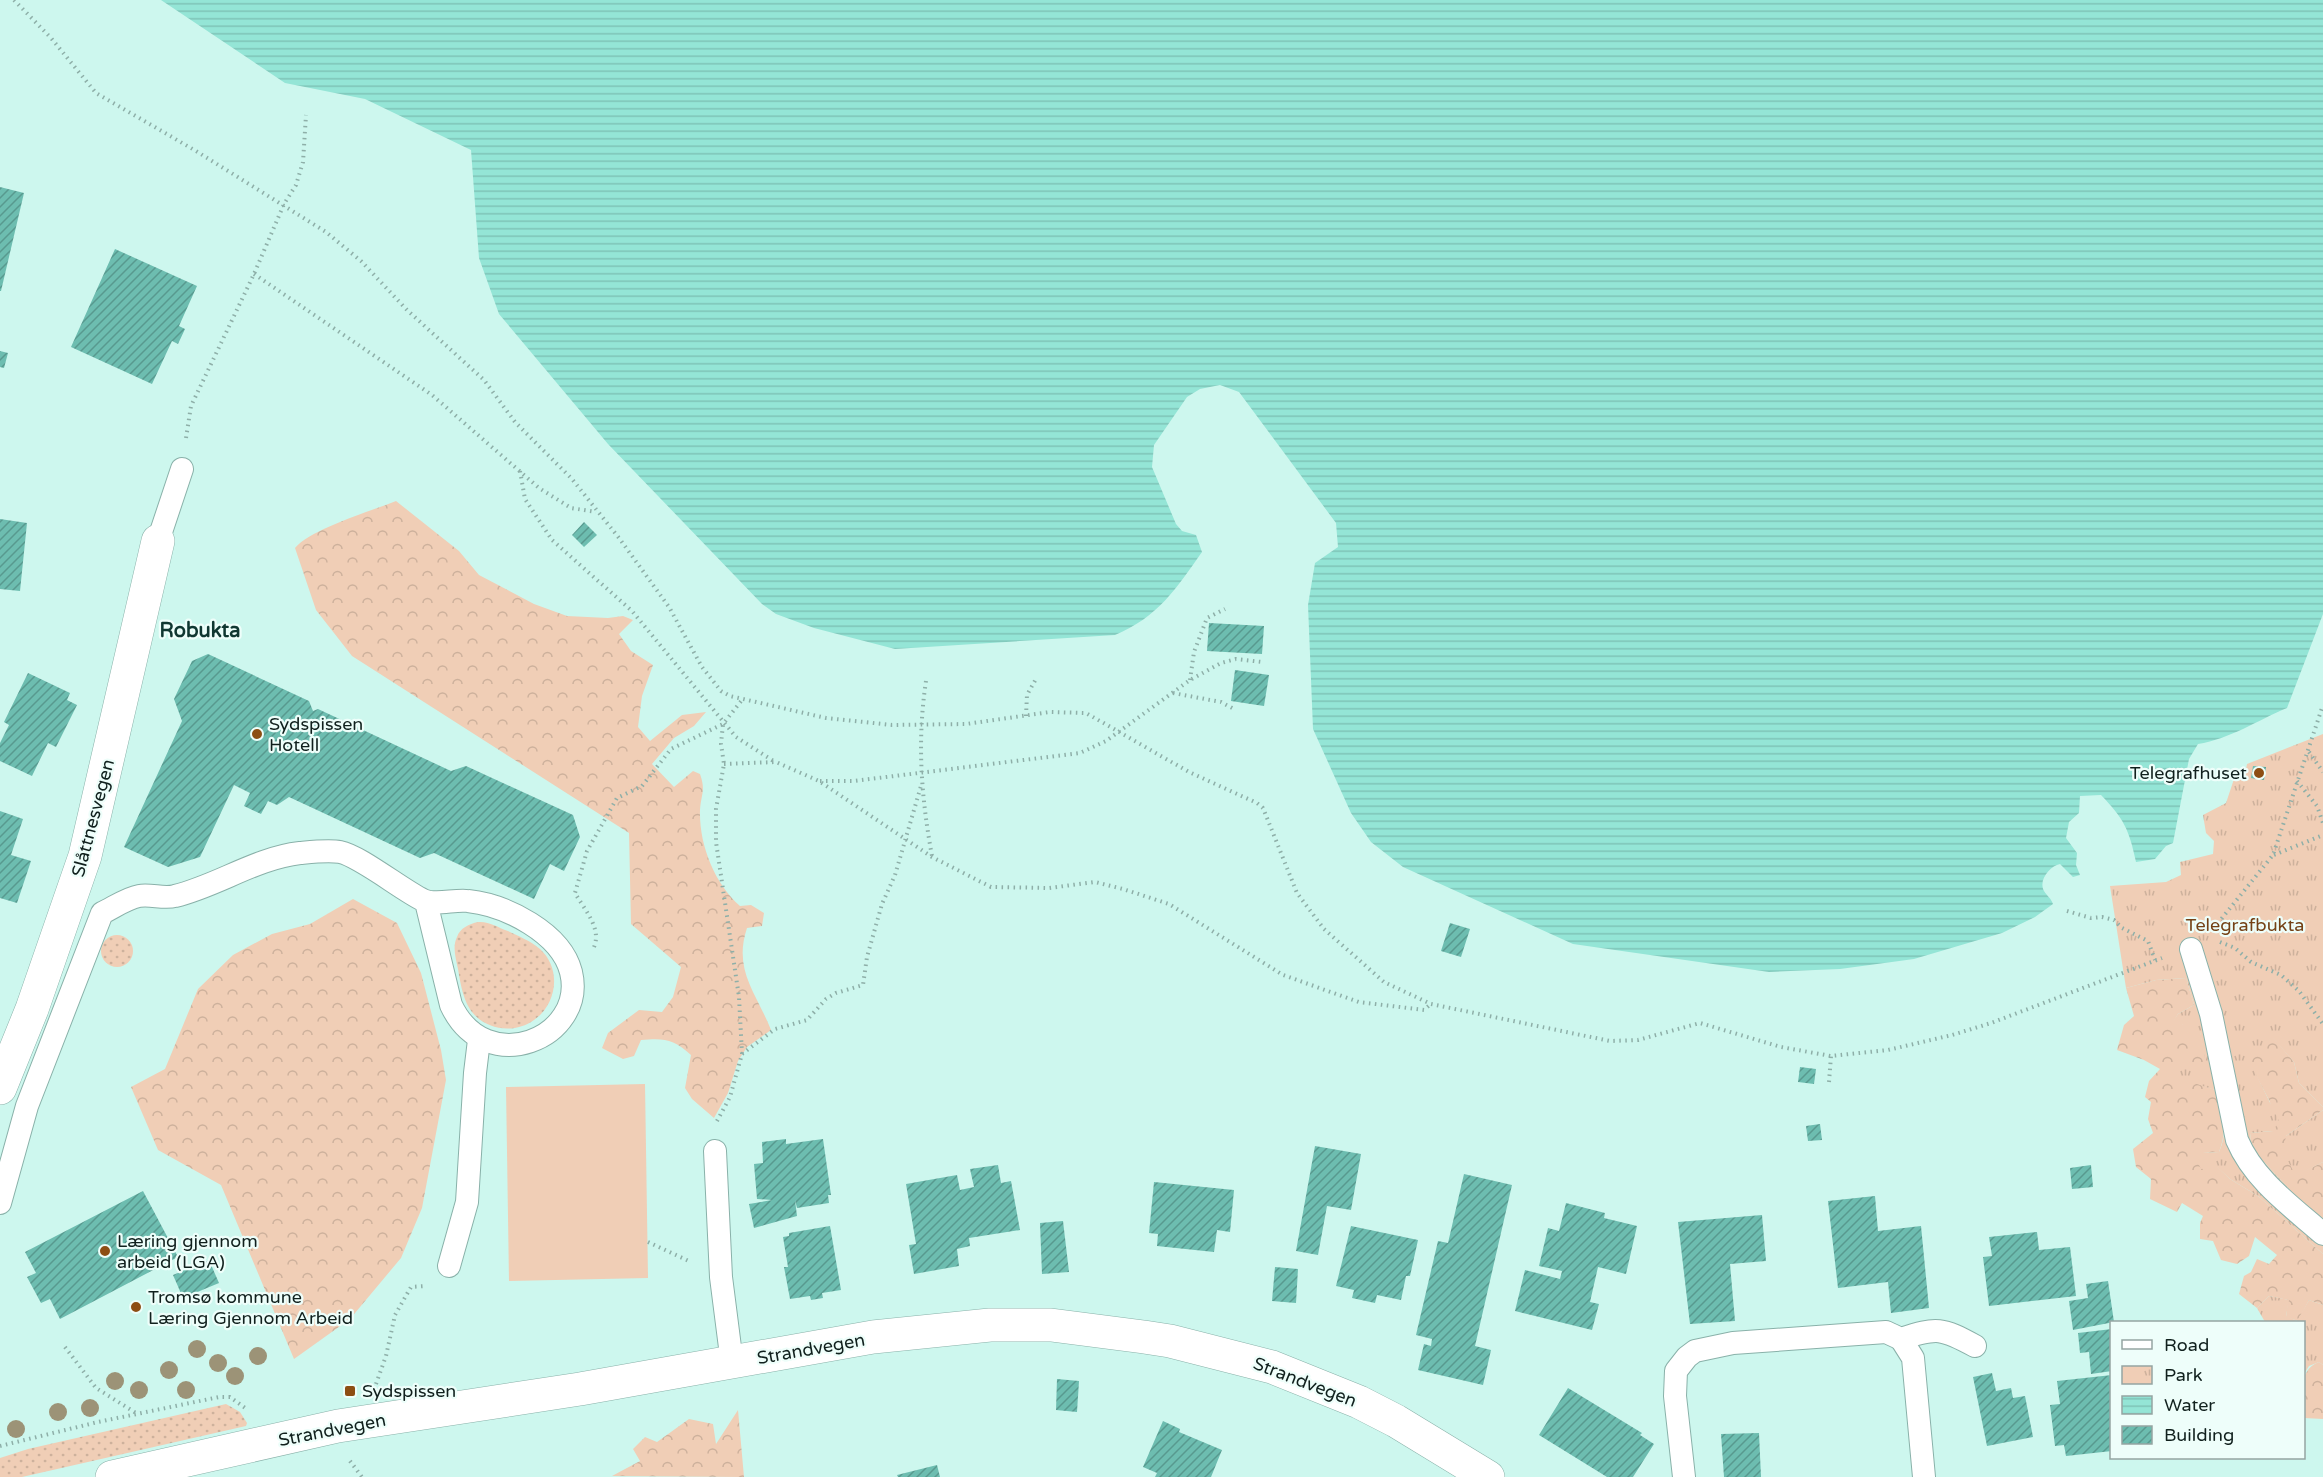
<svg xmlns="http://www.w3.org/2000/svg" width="2323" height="1477" font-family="'Varela Round',sans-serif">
<defs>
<pattern id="grass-dots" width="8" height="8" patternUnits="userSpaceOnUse" patternTransform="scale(1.5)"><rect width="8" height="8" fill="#f0ceb6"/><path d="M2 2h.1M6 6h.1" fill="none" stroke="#cdb19c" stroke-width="1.8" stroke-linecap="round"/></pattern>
<pattern id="forest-crowns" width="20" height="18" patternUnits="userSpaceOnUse" patternTransform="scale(1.5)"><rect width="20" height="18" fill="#f0ceb6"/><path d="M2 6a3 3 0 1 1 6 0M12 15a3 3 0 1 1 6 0" fill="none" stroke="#cdb19c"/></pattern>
<pattern id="park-tufts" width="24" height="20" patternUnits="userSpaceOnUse" patternTransform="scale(1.5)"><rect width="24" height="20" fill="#f0ceb6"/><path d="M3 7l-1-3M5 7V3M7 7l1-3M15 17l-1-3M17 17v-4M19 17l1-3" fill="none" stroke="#cdb19c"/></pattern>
<pattern id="water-rules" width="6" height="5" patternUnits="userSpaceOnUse" patternTransform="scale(1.5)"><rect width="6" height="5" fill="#94e5d6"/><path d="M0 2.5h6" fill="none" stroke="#7fc4b7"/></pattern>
<pattern id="building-hatch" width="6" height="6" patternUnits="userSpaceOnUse" patternTransform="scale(1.5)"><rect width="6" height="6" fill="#6dbdb0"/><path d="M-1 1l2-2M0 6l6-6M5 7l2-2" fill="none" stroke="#58998f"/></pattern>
</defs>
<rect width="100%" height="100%" fill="#cdf7ee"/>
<g fill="url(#grass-dots)">
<path d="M478,922C489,921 497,927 508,931C518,936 531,941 540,949C562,969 557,1004 534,1020C512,1036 479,1029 467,1004C462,993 460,981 458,969C456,959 452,947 457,937C460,928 469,924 478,922Z"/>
<circle cx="117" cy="951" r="16"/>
<polygon points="226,1404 240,1412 247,1423 246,1426 22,1477 0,1477 0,1458 28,1449"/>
</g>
<g fill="url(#forest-crowns)">
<path d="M396,501L459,551L479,575L534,604L567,616L608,618L623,616L633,620L619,634L631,651L653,665L642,696L638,727L650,741L682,715L706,712L694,726L674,738L652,764L674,787L693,771L700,774C706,791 701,794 700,810C699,844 714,883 740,906L751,905L764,913L762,926L747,928C733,970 756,992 771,1030L747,1047L738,1061L728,1093L714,1118L692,1099L685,1088L691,1055C673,1039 665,1038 641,1040L634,1056L623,1059L602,1048L608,1033L639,1010L662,1012L673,997L681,967L631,924L629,833L352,656L316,610L295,548C311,529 371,511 396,501Z"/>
<polygon points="353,899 397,923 421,973 441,1050 446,1080 422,1208 401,1258 350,1319 294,1359 221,1185 158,1150 131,1087 165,1069 198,989 233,955 272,934 310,924"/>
<path d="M2186,978L2194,1005L2178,1014L2172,1024H2182L2200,1031L2207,1065L2194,1082L2215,1090C2223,1111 2228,1130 2219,1152L2203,1153L2230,1179L2258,1196L2323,1254V1305L2309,1300L2298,1321L2286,1317L2288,1300L2269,1296L2257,1308L2239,1294L2244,1276L2251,1272L2257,1259L2269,1264L2277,1255L2255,1237L2249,1256L2237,1264L2221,1260L2213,1241L2200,1239V1223L2203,1216L2182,1203L2177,1212L2150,1199L2151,1179L2136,1167L2133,1149L2153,1133L2148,1119L2151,1102L2145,1097L2149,1081L2160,1069L2144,1060L2117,1050L2124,1025L2134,1016L2126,988L2156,980Z"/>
<polygon points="2272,1036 2294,1062 2299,1083 2323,1107 2323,1110 2286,1136 2296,1175 2323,1162 2323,1219 2318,1220 2252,1149 2250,1133 2273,1131 2270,1102 2249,1062"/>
<path d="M2319,1362L2323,1365V1419L2304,1418C2304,1396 2296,1371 2319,1362Z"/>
<polygon points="738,1410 744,1477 612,1476 640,1461 633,1449 645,1437 657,1442 689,1419 713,1424 716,1444"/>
</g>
<g fill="url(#park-tufts)">
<path d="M2323,734V1107L2299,1083L2294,1062L2272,1037L2250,1062L2279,1121L2273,1131L2250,1133L2252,1149L2318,1220L2323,1219V1254L2258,1196L2230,1179L2217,1167L2201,1169L2190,1146L2203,1153L2219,1152C2229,1130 2223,1111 2215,1090L2194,1083L2189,1090L2180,1086L2174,1065L2206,1064L2200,1032L2192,1039L2182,1024H2171L2178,1014L2194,1005L2186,978L2156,980L2126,988L2110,886L2166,882L2181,875L2180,862L2213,854L2214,841L2206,833L2203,815L2226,803L2234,779L2245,775L2247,764Z"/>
<polygon points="2323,1110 2323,1162 2296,1176 2283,1152 2286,1136"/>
<polygon points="2269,1296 2289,1300 2286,1316 2297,1321 2309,1300 2323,1305 2323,1365 2319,1362 2309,1366 2304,1374 2304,1322 2265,1322 2257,1308"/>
</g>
<polygon fill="#f0ceb6" points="645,1084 648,1278 509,1281 506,1087"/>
<path fill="url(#water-rules)" d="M161,0H2323V614L2287,708C2258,720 2230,739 2198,744L2189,759L2173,843L2166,846L2155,859L2136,862C2129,829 2124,819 2101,795L2080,796L2079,813L2069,822L2066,838L2077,853L2076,865L2080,875L2073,877L2060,864C2050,866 2038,880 2044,891C2047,896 2051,898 2053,904L2035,917L2002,933L1914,959L1840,969L1769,972L1573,944L1403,867L1371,842L1351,813L1313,729L1308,605L1315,563L1338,547L1336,523L1239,392L1220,385L1200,389L1187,397L1154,445L1152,467L1176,524L1182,531L1196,535L1202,552C1176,589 1158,617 1115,635L895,649L814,628L776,614L762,604L608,444L499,314L479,258L471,150L365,99L285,83Z"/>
<g fill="url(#building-hatch)">
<polygon points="0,187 24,193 1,291 0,291"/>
<polygon points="115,249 197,286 179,326 185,329 178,344 172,341 152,384 71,347"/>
<polygon points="0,351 8,353 4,368 0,367"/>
<polygon points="0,519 27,523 20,591 0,589"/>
<polygon points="584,522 597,535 584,547 572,535"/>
<polygon points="1209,623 1264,626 1262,654 1207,651"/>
<polygon points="208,654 309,701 313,711 318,709 451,771 466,766 573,815 580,837 564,871 550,864 534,899 434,853 420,858 289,797 277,805 268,801 261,814 244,806 250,793 234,785 200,857 168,867 124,847 182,721 174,699 192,661"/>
<polygon points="1235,670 1269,675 1264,706 1231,701"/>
<polygon points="28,673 70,693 67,700 77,705 56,747 48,743 32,776 0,761 0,743 9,725 4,722"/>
<polygon points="2253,766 2266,767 2264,780 2251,778"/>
<polygon points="0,811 23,819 11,855 31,861 17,903 0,898"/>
<polygon points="1450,923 1470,929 1461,957 1441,951"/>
<polygon points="1800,1067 1816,1069 1814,1084 1798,1082"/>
<polygon points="1820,1124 1822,1140 1808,1141 1806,1126"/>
<polygon points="786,1139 786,1144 823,1139 831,1195 828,1195 829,1203 797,1208 795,1200 797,1216 754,1228 749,1204 772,1200 757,1199 754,1164 763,1163 762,1142"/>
<polygon points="1315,1146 1361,1154 1351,1210 1327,1206 1318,1255 1296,1251"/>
<polygon points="998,1165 1001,1183 1011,1181 1020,1230 969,1238 970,1246 957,1249 959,1266 914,1274 909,1245 916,1244 906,1184 957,1175 960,1190 974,1187 970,1169"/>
<polygon points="2091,1165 2093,1187 2072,1189 2070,1168"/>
<polygon points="1464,1174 1512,1185 1475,1346 1491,1350 1483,1385 1418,1370 1424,1344 1431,1346 1432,1339 1416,1335 1438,1241 1448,1243"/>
<polygon points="1154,1182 1234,1190 1230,1232 1217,1230 1214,1252 1157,1246 1158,1234 1149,1233"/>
<polygon points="143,1191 178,1257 60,1319 50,1299 41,1303 27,1277 36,1273 25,1252"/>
<polygon points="1875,1196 1878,1231 1921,1226 1929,1308 1891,1313 1888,1282 1838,1288 1828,1201"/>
<polygon points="1566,1203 1605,1213 1604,1218 1637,1226 1626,1274 1598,1267 1590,1302 1599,1304 1592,1330 1515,1311 1525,1270 1560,1279 1562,1271 1539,1266 1548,1228 1559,1231"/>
<polygon points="1762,1215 1766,1261 1730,1264 1735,1321 1690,1324 1678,1222"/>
<polygon points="1063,1221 1069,1272 1042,1274 1040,1223"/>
<polygon points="830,1226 841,1290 822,1293 823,1298 811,1300 810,1296 790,1299 784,1267 788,1267 783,1237 789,1236 789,1233"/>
<polygon points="1351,1226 1418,1240 1410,1276 1406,1276 1401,1300 1377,1295 1375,1303 1352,1298 1354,1290 1336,1286"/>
<polygon points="2037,1232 2039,1250 2070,1247 2076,1296 1989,1306 1983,1257 1992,1256 1989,1237"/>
<polygon points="209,1260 219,1283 183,1298 173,1275"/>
<polygon points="1275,1267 1298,1269 1296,1303 1272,1301"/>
<polygon points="2108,1281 2114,1322 2073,1330 2069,1301 2088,1298 2086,1284"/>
<polygon points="2112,1329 2112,1371 2091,1374 2089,1352 2080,1353 2078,1333"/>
<polygon points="1992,1373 1996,1391 2011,1388 2013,1398 2025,1396 2033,1437 1987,1446 1973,1377"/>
<polygon points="2112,1375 2112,1451 2066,1456 2064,1445 2055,1446 2050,1405 2060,1404 2057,1381"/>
<polygon points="1057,1379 1079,1381 1077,1412 1056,1410"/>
<polygon points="1568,1388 1642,1433 1640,1435 1654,1444 1633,1477 1607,1477 1539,1435"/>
<polygon points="1163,1421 1180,1429 1179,1432 1222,1450 1211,1477 1155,1477 1157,1473 1143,1467"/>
<polygon points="1759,1433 1761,1477 1724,1477 1721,1434"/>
<polygon points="937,1465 940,1477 898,1477 897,1475"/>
</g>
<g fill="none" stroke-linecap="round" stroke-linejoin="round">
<g stroke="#89b1a9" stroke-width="24">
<g id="lane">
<polyline points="158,541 182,469"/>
<path d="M2191,949L2211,1014L2237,1140C2254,1180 2291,1206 2323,1234"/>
<polyline points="715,1151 721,1277 732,1363"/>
<path d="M0,1203L27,1106L102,913C113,908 127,898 139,896C151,894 164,899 175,896C217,886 256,858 300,853C311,852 329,850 340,852C360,856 402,890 423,900C435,906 455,899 468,901C506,905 561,933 571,972C587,1038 486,1080 451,1005L426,902"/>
<polyline points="449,1266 467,1202 475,1073 479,1040"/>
<polyline points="1901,1339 1913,1358 1924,1477"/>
<path d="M1684,1477L1675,1396L1676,1371L1687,1357L1695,1351L1733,1343L1886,1332L1901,1339C1937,1327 1942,1328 1975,1346"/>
</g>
</g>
<g stroke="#89b1a9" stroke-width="34">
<polyline id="street" points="0,1088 32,1009 85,856 158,541"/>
</g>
<g stroke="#89b1a9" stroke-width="34">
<polyline id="secondary" points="112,1477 338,1426 580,1389 873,1337 990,1325 1051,1325 1144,1337 1170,1341 1272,1367 1359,1402 1396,1421 1488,1477"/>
</g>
<g stroke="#8eafa8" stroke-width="4" stroke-dasharray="1.5 4.5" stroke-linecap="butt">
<polyline points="14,0 51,38 96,93 196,151 326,232 361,261 407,310 484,380 515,422 572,479 619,538 669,607 702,667 721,691 730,696 826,718 892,725 966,724 1050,712 1086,713 1189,772 1257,803 1263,808 1297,893 1324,929 1384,982 1431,1004 1610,1041 1638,1040 1700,1023 1781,1047 1831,1056 1888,1050 1952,1035 1991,1023 2162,958"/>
<polyline points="254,274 432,395 539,488 571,508 596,512"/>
<polyline points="186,438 191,406 254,274 284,204 296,185 303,162 306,115"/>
<polyline points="520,471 525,499 552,540 632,611 736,737 775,762"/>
<polyline points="1190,680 1194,652 1207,618 1225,609"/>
<path d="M926,681C917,741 921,796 932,856"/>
<polyline points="1173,693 1221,702 1234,709"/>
<polyline points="1026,716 1027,695 1037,677"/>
<polyline points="2309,752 2323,772"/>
<polyline points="724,764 776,762 819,781 932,857 991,887 1049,888 1095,882 1123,889 1169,904 1283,975 1359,1002 1424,1010 1431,1004"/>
<polyline points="820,781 854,781 1080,753 1106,741 1190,680 1221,663 1236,659 1262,662"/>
<polyline points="2297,781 2317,806 2323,823"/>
<polyline points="2274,855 2323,835"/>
<polyline points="2067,911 2091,918 2102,917 2114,920 2122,928 2148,941 2155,960"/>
<polyline points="2214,928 2273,855 2323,705"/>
<polyline points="2220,942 2235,948 2251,962 2281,975 2299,991 2323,1024"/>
<path d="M594,947C602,928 584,909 575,893L587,851L617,798L642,786L671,749L723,724L742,700"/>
<polyline points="742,1054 775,1029 807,1020 826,999 836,993 863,985 867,957 882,904 895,875 921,786"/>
<polyline points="1829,1082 1831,1056"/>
<polyline points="717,1121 730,1097 742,1054 739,997 716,842 716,809 724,764 721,744 723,724"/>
<polyline points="648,1242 691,1262"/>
<polyline points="65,1347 96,1388 136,1413"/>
<polyline points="376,1384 386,1356 395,1315 411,1287 425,1286"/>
<polyline points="0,1446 98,1422 219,1397 230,1397 248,1410"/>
<polyline points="350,1461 362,1477"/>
</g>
<use href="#lane" stroke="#fff" stroke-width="22"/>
<use href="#street" stroke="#fff" stroke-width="33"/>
<use href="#secondary" stroke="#fff" stroke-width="33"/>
</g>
<g fill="#9c9377">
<circle cx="197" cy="1349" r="9"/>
<circle cx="258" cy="1356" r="9"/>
<circle cx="218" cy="1363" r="9"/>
<circle cx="169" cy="1370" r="9"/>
<circle cx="235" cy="1376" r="9"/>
<circle cx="115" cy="1381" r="9"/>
<circle cx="139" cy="1390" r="9"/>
<circle cx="186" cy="1390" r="9"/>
<circle cx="90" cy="1408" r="9"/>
<circle cx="58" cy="1412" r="9"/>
<circle cx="16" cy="1429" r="9"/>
</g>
<g fill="#8d4e14" stroke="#eefefa" stroke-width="2">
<circle cx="257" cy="734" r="6"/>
<circle cx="2259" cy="773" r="6"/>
<circle cx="105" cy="1251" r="6"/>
<circle cx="136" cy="1307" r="6"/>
<rect x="344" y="1385" width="12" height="12" rx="3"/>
</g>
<g text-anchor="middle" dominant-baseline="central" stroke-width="4.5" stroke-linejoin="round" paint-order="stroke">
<g font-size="18" fill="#10201d" stroke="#eefefa" text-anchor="start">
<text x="269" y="724">Sydspissen<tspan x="269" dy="21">Hotell</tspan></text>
<text x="2247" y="773" text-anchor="end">Telegrafhuset</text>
<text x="117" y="1241">Læring gjennom<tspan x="117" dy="21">arbeid (LGA)</tspan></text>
<text x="148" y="1297">Tromsø kommune<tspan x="148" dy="21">Læring Gjennom Arbeid</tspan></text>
<text x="362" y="1391">Sydspissen</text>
</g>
<g font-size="18" fill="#10201d" stroke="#eefefa">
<text transform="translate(93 818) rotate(-75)">Slåttnesvegen</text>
<text transform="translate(811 1349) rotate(-10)">Strandvegen</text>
<text transform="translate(1305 1382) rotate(21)">Strandvegen</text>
<text transform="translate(332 1430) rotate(-11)">Strandvegen</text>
</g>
<g font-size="18" fill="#744115" stroke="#eefefa">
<text x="2245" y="925">Telegrafbukta</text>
</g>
<g font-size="20" font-weight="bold" fill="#103731" stroke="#eefefa">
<text x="200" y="631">Robukta</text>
</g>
</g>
<rect x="2110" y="1321" width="195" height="138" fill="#eefefa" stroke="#95a5a2" stroke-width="1.5"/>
<rect x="2122" y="1340" width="30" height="9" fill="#ffffff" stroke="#95a5a2" stroke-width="1.5"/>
<text x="2164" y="1351" font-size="18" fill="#10201d">Road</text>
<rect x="2122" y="1366" width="30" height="18" fill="url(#park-tufts)" stroke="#95a5a2" stroke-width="1.5"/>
<text x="2164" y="1381" font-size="18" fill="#10201d">Park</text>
<rect x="2122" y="1396" width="30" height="18" fill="url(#water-rules)" stroke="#95a5a2" stroke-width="1.5"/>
<text x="2164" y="1411" font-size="18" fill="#10201d">Water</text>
<rect x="2122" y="1426" width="30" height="18" fill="url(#building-hatch)" stroke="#95a5a2" stroke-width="1.5"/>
<text x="2164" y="1441" font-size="18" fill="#10201d">Building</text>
</svg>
